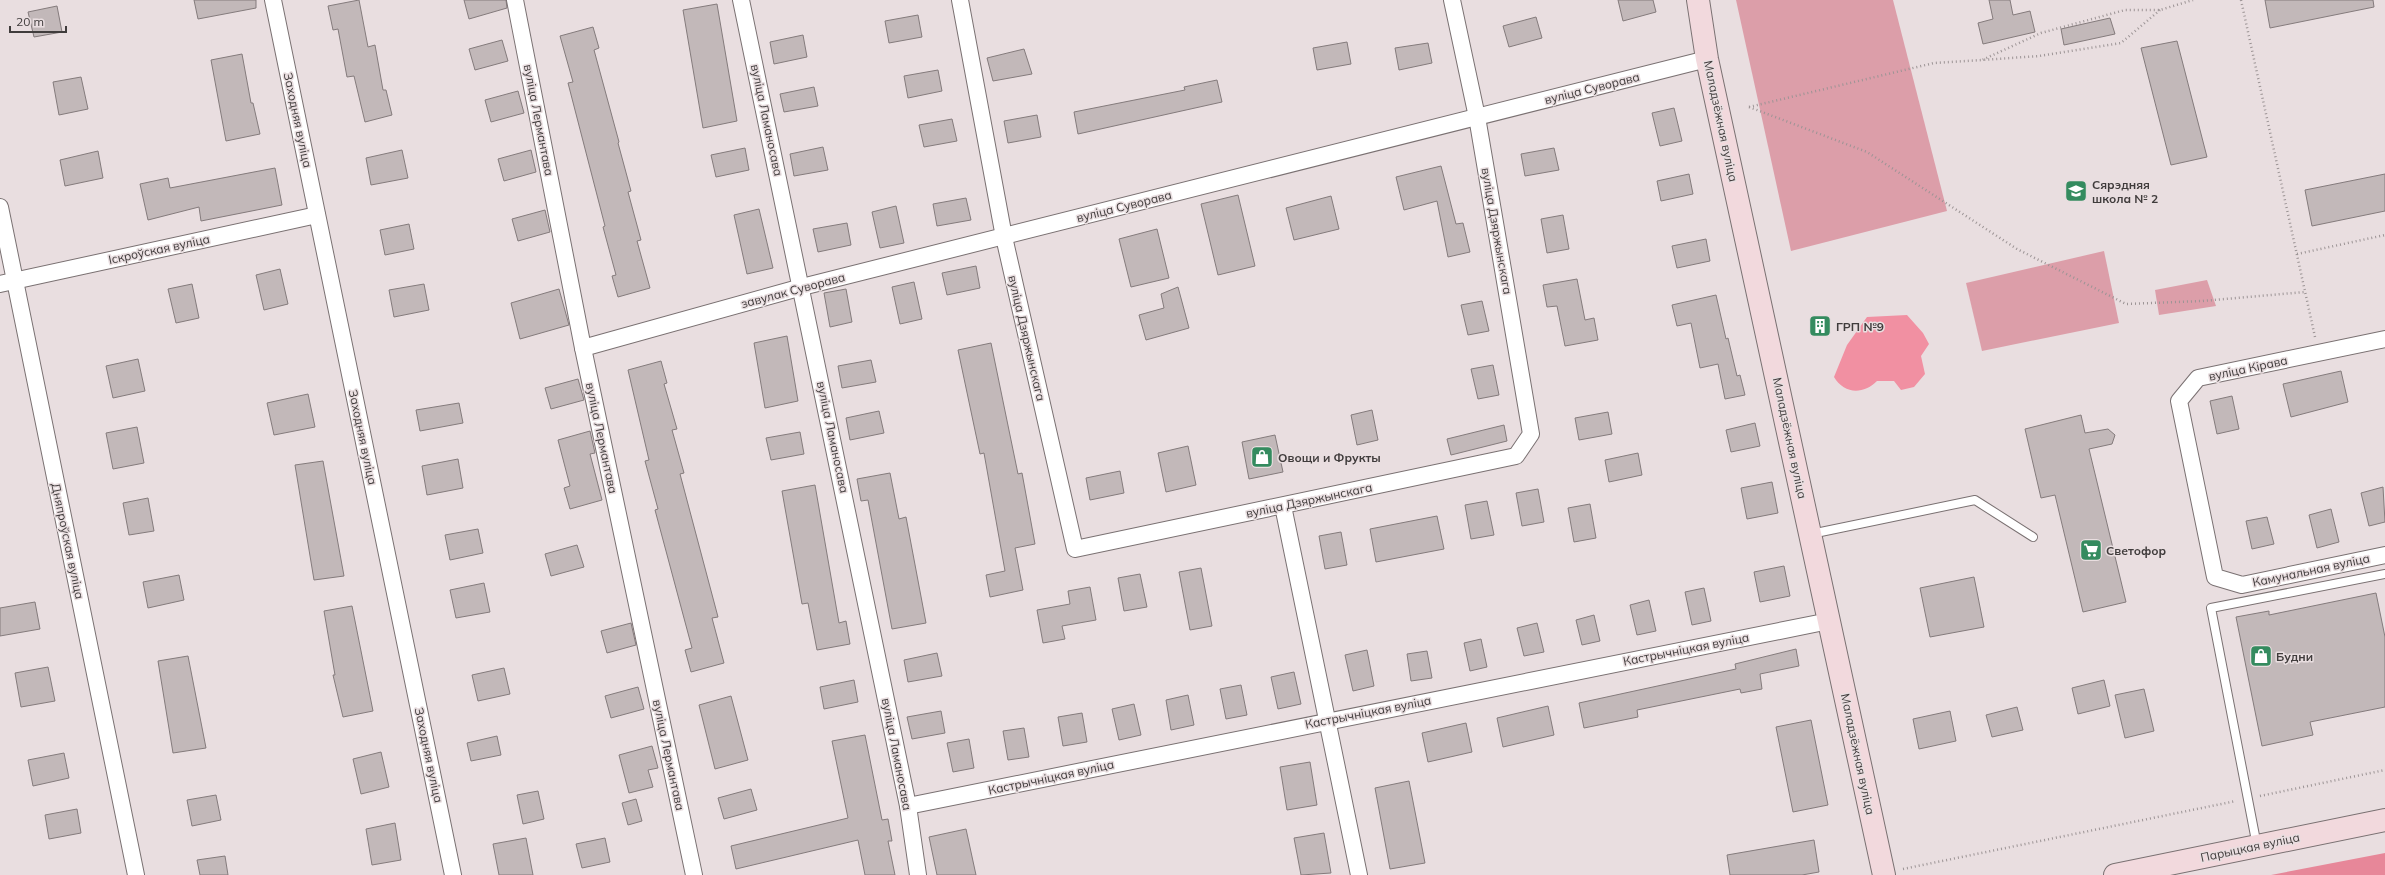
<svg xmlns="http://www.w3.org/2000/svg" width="2385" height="875" font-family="Mulish,sans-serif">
<rect width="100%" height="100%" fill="#e9dee0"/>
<g fill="#dc9ea9">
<polygon points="1736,0 1893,0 1947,211 1791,251"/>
<polygon points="2104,251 2119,323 1982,351 1966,283"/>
<polygon points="2207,280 2216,306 2159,315 2155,290"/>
</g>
<polygon fill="#e78799" points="2385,853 2385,875 2271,875"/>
<path fill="#f190a2" d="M1907,315L1923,333L1929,344L1921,356L1925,374L1914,387L1901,390L1894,381H1877C1863,395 1844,394 1834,377L1847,345L1867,317Z"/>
<g fill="#c2b8b9" stroke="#847b7c">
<polygon points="194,0 256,0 256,8 198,19"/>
<polygon points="359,0 368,47 375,45 383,90 386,90 392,115 365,122 354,76 347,77 338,29 333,30 328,6"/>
<polygon points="464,0 506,0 507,8 469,19"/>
<polygon points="1618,0 1653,0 1656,12 1623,21"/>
<polygon points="1989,0 2010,0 2013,15 2030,11 2035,32 1983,44 1978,23 1993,19"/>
<polygon points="2265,0 2373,0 2374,7 2270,28"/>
<polygon points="717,4 737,121 703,128 683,10"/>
<polygon points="57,6 62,32 34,37 28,12"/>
<polygon points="918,15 922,37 889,43 885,21"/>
<polygon points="1536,17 1542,38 1509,47 1503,26"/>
<polygon points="2110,18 2115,34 2064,45 2061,29"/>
<polygon points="593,27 599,48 594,50 619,142 618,143 631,191 628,192 641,240 637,241 650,288 618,297 612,276 616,275 603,227 605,226 568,83 573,82 560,36"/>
<polygon points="803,35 807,57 774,64 770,42"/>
<polygon points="502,40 508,61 475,70 469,49"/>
<polygon points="2177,41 2207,157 2171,165 2141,48"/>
<polygon points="1347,42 1351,64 1317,70 1313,48"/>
<polygon points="1428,43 1432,63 1399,70 1395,48"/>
<polygon points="1024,49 1032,74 993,81 987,58"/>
<polygon points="242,54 251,103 253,103 260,134 226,141 211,60"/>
<polygon points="938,70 942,91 908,98 904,76"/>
<polygon points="81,77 88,109 59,115 53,82"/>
<polygon points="1217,80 1222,102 1078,134 1074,112 1185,90 1184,87"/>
<polygon points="814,87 818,106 784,112 780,94"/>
<polygon points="518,91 524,113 491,122 485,100"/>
<polygon points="1674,108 1682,141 1660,146 1652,113"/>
<polygon points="1037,115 1041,137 1008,143 1004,121"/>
<polygon points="952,119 957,141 924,147 919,125"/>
<polygon points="823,147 828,170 794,176 790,154"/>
<polygon points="745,148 749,170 716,177 711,155"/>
<polygon points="1554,148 1559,170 1525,176 1521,154"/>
<polygon points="402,150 408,178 371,185 366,158"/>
<polygon points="531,150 536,172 504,181 498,159"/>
<polygon points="98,151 103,178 65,186 60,160"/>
<polygon points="1441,166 1456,224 1463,223 1470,252 1448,257 1437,201 1404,210 1396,177"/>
<polygon points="275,168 282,205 201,221 199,207 148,220 140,184 168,178 170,188"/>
<polygon points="1689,174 1693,194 1661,201 1657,181"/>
<polygon points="2385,174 2385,211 2312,226 2305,190"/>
<polygon points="1238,195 1255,266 1218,275 1201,204"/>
<polygon points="1331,196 1339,229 1294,240 1286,208"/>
<polygon points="966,198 971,220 937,226 933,204"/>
<polygon points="896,206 904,243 880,248 872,212"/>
<polygon points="759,209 773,268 747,274 734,215"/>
<polygon points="545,210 550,232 518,241 512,219"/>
<polygon points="1563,215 1569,249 1547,253 1541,219"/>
<polygon points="847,223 851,245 818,252 813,229"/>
<polygon points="409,224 414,249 385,255 380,230"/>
<polygon points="1157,229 1169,278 1131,287 1119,239"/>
<polygon points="1706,239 1710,261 1677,268 1672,246"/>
<polygon points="976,266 980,288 947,295 942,273"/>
<polygon points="280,269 288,304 264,310 256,275"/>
<polygon points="1577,279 1585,320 1594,318 1598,340 1565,346 1557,306 1547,307 1543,285"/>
<polygon points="914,282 922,319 900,324 892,287"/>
<polygon points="192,284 199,318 176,323 168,289"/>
<polygon points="424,284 429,310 394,317 389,290"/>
<polygon points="1178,287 1189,328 1146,340 1139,315 1164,308 1161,294"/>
<polygon points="559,289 569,325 520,339 511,303"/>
<polygon points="846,289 852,322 830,327 824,293"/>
<polygon points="1716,295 1726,339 1728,338 1737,376 1740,375 1745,395 1725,399 1718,364 1700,368 1691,323 1677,326 1672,305"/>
<polygon points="1482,301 1489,331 1468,335 1461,305"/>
<polygon points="787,336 798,401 765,408 754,343"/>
<polygon points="991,343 1018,474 1022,473 1035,544 1015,548 1023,590 990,597 986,575 1005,571 984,453 980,454 958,350"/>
<polygon points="138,359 145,391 113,398 106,366"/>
<polygon points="871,360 876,382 842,388 838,366"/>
<polygon points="661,361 667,383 664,384 677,429 672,430 684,473 680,474 718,617 712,618 724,663 691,672 685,650 692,648 655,510 658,509 645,461 649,460 628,370"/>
<polygon points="1493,365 1499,395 1478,399 1471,369"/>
<polygon points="2341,371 2348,402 2291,417 2283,384"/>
<polygon points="578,379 584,400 551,409 545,388"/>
<polygon points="308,394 315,427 274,435 267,403"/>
<polygon points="2232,396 2239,429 2217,434 2210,401"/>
<polygon points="459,403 463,423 420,431 416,410"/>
<polygon points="1372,410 1378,440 1357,445 1351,415"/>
<polygon points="879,411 884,433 850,440 846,418"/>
<polygon points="1608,412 1612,434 1579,440 1575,418"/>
<polygon points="2081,415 2085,433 2108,429 2115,435 2112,444 2089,449 2126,602 2083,612 2055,495 2041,498 2025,429"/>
<polygon points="1755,423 1760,446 1731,452 1726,430"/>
<polygon points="1504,425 1507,441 1451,455 1447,439"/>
<polygon points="137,427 144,463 113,469 106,433"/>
<polygon points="590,431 595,453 590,454 602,500 570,509 564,488 570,486 558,440"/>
<polygon points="800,432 804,454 771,460 766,438"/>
<polygon points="1275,435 1283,472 1249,479 1242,442"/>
<polygon points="1188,446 1196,485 1166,492 1158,453"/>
<polygon points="1638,453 1642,475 1609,482 1605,460"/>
<polygon points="458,459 463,488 427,495 422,466"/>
<polygon points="323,461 344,576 314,580 295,465"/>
<polygon points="1120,471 1124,493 1090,500 1086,478"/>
<polygon points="890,473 899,519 906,517 926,623 892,629 868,500 861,501 857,479"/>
<polygon points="1772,482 1778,513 1747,519 1741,488"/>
<polygon points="815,485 839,623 846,621 850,644 817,650 808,603 802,604 782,491"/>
<polygon points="2383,487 2385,522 2369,526 2361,493"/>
<polygon points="1538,489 1544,522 1522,526 1516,493"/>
<polygon points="148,498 154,531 129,535 123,503"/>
<polygon points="1487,501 1494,535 1471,539 1465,505"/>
<polygon points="1590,504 1596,538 1574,542 1568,508"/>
<polygon points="2331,509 2339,542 2317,548 2309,515"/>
<polygon points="1437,516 1444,549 1376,562 1370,529"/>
<polygon points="2267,517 2274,544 2252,549 2246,521"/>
<polygon points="478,529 483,553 450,560 445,535"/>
<polygon points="1341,532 1347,565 1325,569 1319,536"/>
<polygon points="577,545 584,567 551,576 545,554"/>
<polygon points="1784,566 1790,596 1760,602 1754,572"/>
<polygon points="1201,568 1212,626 1190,630 1179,572"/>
<polygon points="1140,574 1147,607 1124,611 1118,578"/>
<polygon points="179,575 184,600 148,608 143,582"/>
<polygon points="1974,577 1984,627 1930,637 1920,588"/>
<polygon points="484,583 490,612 456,618 450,590"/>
<polygon points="1090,587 1096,620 1062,626 1065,639 1043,643 1037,610 1070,604 1068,591"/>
<polygon points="1704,588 1711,621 1692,625 1685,592"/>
<polygon points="2376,593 2385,637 2385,707 2310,722 2313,735 2262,746 2236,617 2269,611 2269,615"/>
<polygon points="1649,600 1656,631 1637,635 1630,605"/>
<polygon points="35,602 40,629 0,636 0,608"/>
<polygon points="352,606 373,711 343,717 333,675 335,675 324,611"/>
<polygon points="1594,615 1600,641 1582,645 1576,620"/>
<polygon points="631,623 636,645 607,653 601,631"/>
<polygon points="1537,623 1544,652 1524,656 1517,628"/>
<polygon points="1481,639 1487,667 1470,671 1464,643"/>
<polygon points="1796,649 1799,666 1760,674 1762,689 1741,693 1740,689 1637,710 1638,717 1584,728 1579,703 1736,669 1735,664"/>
<polygon points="1367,650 1374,686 1353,691 1345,655"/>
<polygon points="1427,651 1432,678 1411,681 1407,654"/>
<polygon points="937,653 942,676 908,682 904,660"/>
<polygon points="188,656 206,748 173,753 158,661"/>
<polygon points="48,667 55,701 21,707 15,673"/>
<polygon points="504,668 510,694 478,701 472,675"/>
<polygon points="1294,672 1301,704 1278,709 1271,677"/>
<polygon points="854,680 858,702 824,709 820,687"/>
<polygon points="2104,680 2110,706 2078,714 2072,688"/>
<polygon points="1241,685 1247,715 1226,719 1220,689"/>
<polygon points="638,687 644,709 611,718 605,696"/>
<polygon points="2144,689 2154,731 2125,738 2115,695"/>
<polygon points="1188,695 1194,725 1171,730 1166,700"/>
<polygon points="731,696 748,760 715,769 699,705"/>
<polygon points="1134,704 1141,735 1119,740 1112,709"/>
<polygon points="1548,706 1554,735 1503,747 1497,718"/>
<polygon points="2017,707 2023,730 1992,737 1986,715"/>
<polygon points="941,711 945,733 912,739 907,717"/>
<polygon points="1950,711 1956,741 1919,749 1913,719"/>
<polygon points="1082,713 1087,742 1063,746 1058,717"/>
<polygon points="1811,720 1828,805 1793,812 1776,727"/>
<polygon points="1466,723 1472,752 1428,762 1422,733"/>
<polygon points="1024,728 1029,757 1008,760 1003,731"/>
<polygon points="865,735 882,820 888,819 892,841 888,841 895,875 865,875 858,840 736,869 731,846 848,818 832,741"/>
<polygon points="497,736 501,755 471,761 467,743"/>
<polygon points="969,739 974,768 953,772 947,743"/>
<polygon points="652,746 658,768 648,770 653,787 629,793 619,755"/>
<polygon points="381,752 389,787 361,794 353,759"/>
<polygon points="64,753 69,778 33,786 28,760"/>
<polygon points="1310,762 1317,805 1287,810 1280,767"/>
<polygon points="1409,781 1425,863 1390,869 1375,788"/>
<polygon points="751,789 757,810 724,819 718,798"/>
<polygon points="538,791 544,819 523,824 517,795"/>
<polygon points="216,795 221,820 192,826 187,800"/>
<polygon points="636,799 642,821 628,825 622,803"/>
<polygon points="77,809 81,833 49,839 45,815"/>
<polygon points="395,823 401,860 372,865 366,829"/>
<polygon points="966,829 976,875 937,875 929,837"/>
<polygon points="1324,833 1331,873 1301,875 1294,838"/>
<polygon points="526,838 533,875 499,875 493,844"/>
<polygon points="605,838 610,862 582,868 576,844"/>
<polygon points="1814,840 1819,872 1802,875 1730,875 1727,855"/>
<polygon points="225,856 228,875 200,875 197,860"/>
</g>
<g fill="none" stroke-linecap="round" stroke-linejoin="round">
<g stroke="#7a7172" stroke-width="10">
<g id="lane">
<polyline points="1811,534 1975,500 2033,537"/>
<polyline points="2257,846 2211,608 2385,574"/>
</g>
</g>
<g stroke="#7a7172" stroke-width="18">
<g id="street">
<polyline points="273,0 453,875"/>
<polyline points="515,0 583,348 694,875"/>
<polyline points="741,0 908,806 918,875"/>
<polyline points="960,0 1004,237 1075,549 1516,456 1531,434 1477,117 1452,0"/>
<polyline points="0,207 136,875"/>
<polyline points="0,284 317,215"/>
<polyline points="2385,339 2198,378 2179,401 2215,577 2242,585 2385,555"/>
<polyline points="583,348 802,287 1707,59"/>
<polyline points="1283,506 1359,875"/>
<polyline points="908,806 1829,621"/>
</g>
</g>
<g stroke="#7a7172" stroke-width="24">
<g id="secondary">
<polyline points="1698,0 1707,59 1884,875"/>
<polyline points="2115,875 2385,820"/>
</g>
</g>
<g stroke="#9c9495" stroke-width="2.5" stroke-dasharray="1 3" stroke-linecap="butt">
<polyline points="2241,0 2315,337"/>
<polyline points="2160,10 2121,43 2039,56 1982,60 2041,33 2125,10 2160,10 2193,0"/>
<polyline points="1749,107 1867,152 2017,249 2126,304 2202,301 2305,292"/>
<polyline points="1749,107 1934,63 1982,60"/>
<polyline points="2297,254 2385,235"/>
<polyline points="2260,796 2385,770"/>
<polyline points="1903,869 2236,801"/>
</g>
<use href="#lane" stroke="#fff" stroke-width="8"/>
<use href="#street" stroke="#fff" stroke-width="16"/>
<use href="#secondary" stroke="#f2d9dd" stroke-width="22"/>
</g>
<defs>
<g id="school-square" transform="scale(1.15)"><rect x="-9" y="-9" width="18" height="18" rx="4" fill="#348b5f" stroke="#e9dee0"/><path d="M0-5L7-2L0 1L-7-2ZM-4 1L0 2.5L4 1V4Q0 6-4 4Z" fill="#fff"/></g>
<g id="building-square" transform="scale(1.15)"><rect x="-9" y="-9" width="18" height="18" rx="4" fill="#348b5f" stroke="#e9dee0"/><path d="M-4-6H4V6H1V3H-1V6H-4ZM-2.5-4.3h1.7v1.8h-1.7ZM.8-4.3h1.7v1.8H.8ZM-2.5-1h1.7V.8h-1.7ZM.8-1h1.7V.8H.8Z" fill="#fff"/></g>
<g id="shop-square" transform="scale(1.15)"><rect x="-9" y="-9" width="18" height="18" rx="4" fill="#348b5f" stroke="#e9dee0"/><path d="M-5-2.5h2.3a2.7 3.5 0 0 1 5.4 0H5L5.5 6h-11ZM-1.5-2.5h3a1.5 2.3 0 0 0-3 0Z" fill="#fff"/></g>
<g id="supermarket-square" transform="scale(1.15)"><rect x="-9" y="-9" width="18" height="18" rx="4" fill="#348b5f" stroke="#e9dee0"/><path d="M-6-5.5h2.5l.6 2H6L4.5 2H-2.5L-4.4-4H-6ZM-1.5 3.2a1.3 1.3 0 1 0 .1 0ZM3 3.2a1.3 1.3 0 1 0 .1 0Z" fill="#fff"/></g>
</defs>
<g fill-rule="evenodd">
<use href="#school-square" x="2076" y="191"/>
<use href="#building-square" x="1820" y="326"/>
<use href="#shop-square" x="1262" y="457"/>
<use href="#supermarket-square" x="2091" y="550"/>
<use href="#shop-square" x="2261" y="656"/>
</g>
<g text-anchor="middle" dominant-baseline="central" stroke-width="3" stroke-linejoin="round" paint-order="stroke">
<g font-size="12" fill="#403c3c" stroke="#e9dee0">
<text transform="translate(1592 88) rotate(-14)">вуліца Суворава</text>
<text transform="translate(298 120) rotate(78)">Заходняя вуліца</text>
<text transform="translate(539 120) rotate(79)">вуліца Лермантава</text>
<text transform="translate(767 120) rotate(78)">вуліца Ламаносава</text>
<text transform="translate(1721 121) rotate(78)">Маладзёжная вуліца</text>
<text transform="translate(1124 206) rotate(-14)">вуліца Суворава</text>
<text transform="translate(1497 231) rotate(80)">вуліца Дзяржынскага</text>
<text transform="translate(159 249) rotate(-12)">Іскроўская вуліца</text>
<text transform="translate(793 290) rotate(-15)">завулак Суворава</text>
<text transform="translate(1027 338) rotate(77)">вуліца Дзяржынскага</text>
<text transform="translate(2248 368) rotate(-12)">вуліца Кірава</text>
<text transform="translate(363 437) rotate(78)">Заходняя вуліца</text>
<text transform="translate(833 437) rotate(78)">вуліца Ламаносава</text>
<text transform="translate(602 438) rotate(78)">вуліца Лермантава</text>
<text transform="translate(1790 438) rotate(78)">Маладзёжная вуліца</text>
<text transform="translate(1309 500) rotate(-12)">вуліца Дзяржынскага</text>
<text transform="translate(68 541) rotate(78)">Дняпроўская вуліца</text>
<text transform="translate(2311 570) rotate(-12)">Камунальная вуліца</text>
<text transform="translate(1686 649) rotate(-11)">Кастрычніцкая вуліца</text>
<text transform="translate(1368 712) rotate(-11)">Кастрычніцкая вуліца</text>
<text transform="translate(897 754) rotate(79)">вуліца Ламаносава</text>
<text transform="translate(1858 754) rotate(78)">Маладзёжная вуліца</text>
<text transform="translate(429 755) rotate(78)">Заходняя вуліца</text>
<text transform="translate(669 755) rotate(78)">вуліца Лермантава</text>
<text transform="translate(1051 777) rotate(-12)">Кастрычніцкая вуліца</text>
<text transform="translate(2250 847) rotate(-12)">Парыцкая вуліца</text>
</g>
<g font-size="12" font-weight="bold" fill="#403c3c" stroke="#e9dee0" text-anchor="start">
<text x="2092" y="184">Сярэдняя<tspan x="2092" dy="14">школа № 2</tspan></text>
<text x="1836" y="326">ГРП №9</text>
<text x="1278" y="457">Овощи и Фрукты</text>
<text x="2106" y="550">Светофор</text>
<text x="2276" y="656">Будни</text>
</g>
</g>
<path d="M10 26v6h56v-6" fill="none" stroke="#403c3c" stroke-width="2"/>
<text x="16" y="26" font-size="12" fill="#403c3c" stroke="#e9dee0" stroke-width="3" paint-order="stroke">20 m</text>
</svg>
